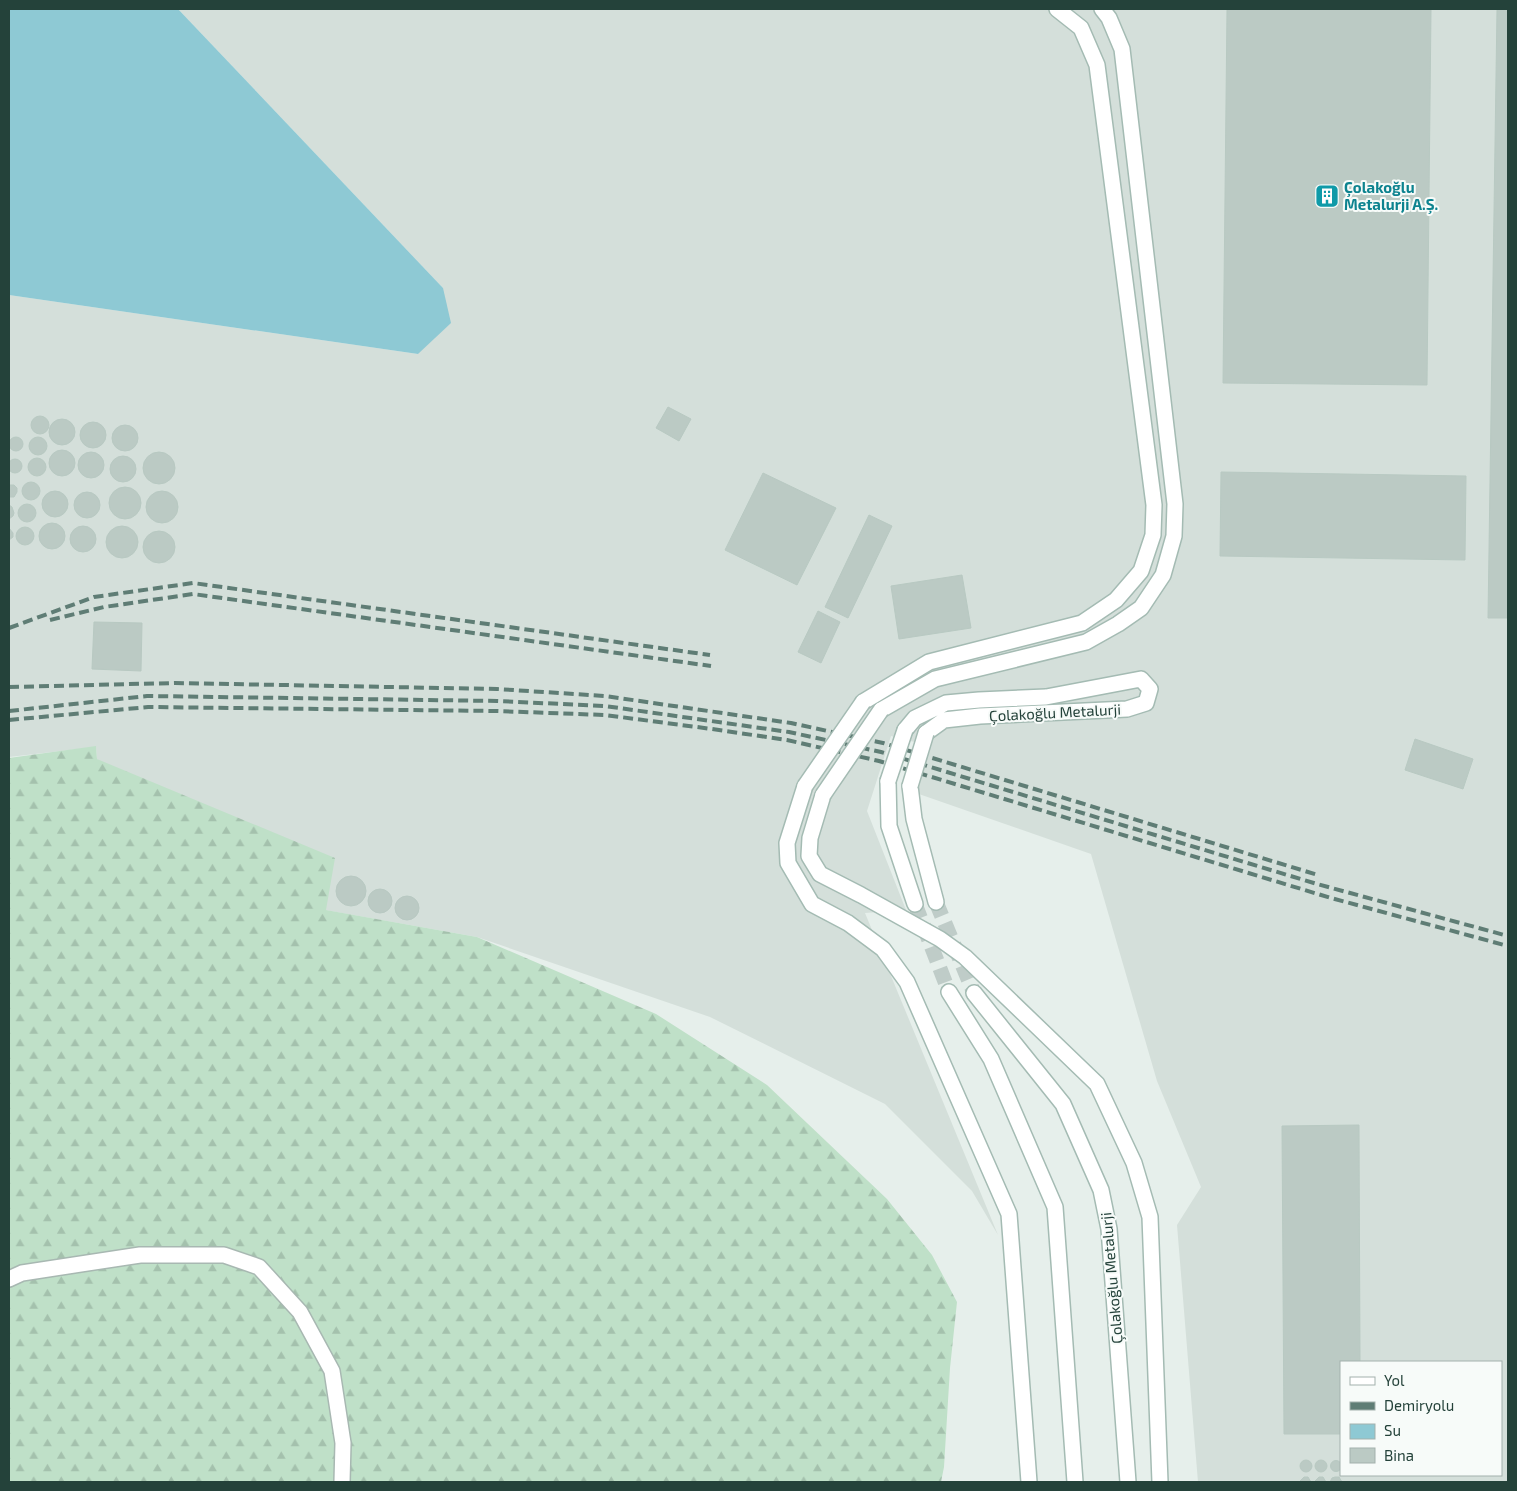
<svg xmlns="http://www.w3.org/2000/svg" width="1517" height="1491" font-family="'Exo 2',sans-serif">
<defs>
<pattern id="forest-firs" width="22" height="20" patternUnits="userSpaceOnUse" patternTransform="scale(1.25)"><rect width="22" height="20" fill="#bfe0c8"/><path d="M5 1l3.5 6h-7zM16 11l3.5 6h-7z" fill="#a4c1ad"/></pattern>
</defs>
<rect width="100%" height="100%" fill="#e6efeb"/>
<path fill="#d4dfda" fill-rule="evenodd" d="M178,9H1508V1482H1198L1177,1225L1201,1187L1157,1081L1091,854L916,793L930,746L891,736L867,811L906,910L865,913L998,1235L972,1191L885,1104L710,1017L477,937L325,910L97,759L96,747L9,757V295L418,354L443,288ZM1341,1362H1501V1475H1341Z"/>
<polygon fill="url(#forest-firs)" points="96,746 97,759 335,858 326,910 477,937 656,1014 767,1085 887,1199 932,1255 957,1302 950,1368 944,1467 941,1482 9,1482 9,758"/>
<polygon fill="#8ec9d4" points="9,9 178,9 443,288 451,323 418,354 9,295"/>
<g fill="#bbcac4" stroke="#b8c9c2">
<polygon points="1227,9 1431,9 1427,385 1223,383"/>
<polygon points="1497,9 1508,9 1508,618 1488,618"/>
<polygon points="668,407 691,419 679,441 656,428"/>
<circle cx="40" cy="425" r="9"/>
<circle cx="62" cy="432" r="13"/>
<circle cx="93" cy="435" r="13"/>
<circle cx="125" cy="438" r="13"/>
<circle cx="38" cy="446" r="9"/>
<circle cx="16" cy="444" r="7"/>
<circle cx="62" cy="463" r="13"/>
<circle cx="159" cy="468" r="16"/>
<circle cx="91" cy="465" r="13"/>
<circle cx="123" cy="469" r="13"/>
<circle cx="37" cy="467" r="9"/>
<circle cx="15" cy="466" r="7"/>
<polygon points="1221,472 1466,476 1465,560 1220,556"/>
<polygon points="763,473 836,508 797,585 725,550"/>
<circle cx="31" cy="491" r="9"/>
<polygon points="9,485 14,485 17,488 17,492 14,497 9,497"/>
<circle cx="125" cy="503" r="16"/>
<circle cx="162" cy="507" r="16"/>
<circle cx="55" cy="504" r="13"/>
<circle cx="87" cy="505" r="13"/>
<circle cx="27" cy="513" r="9"/>
<polygon points="9,505 12,507 14,513 13,516 9,519"/>
<polygon points="869,515 892,526 848,618 825,607"/>
<circle cx="52" cy="536" r="13"/>
<circle cx="122" cy="542" r="16"/>
<circle cx="83" cy="539" r="13"/>
<circle cx="25" cy="536" r="9"/>
<polygon points="9,528 13,533 13,537 9,540"/>
<circle cx="159" cy="547" r="16"/>
<polygon points="962,575 971,628 899,639 891,586"/>
<polygon points="818,611 840,622 821,663 798,652"/>
<polygon points="94,622 142,623 141,671 92,669"/>
<polygon points="1415,739 1473,759 1463,789 1405,770"/>
<circle cx="351" cy="891" r="15"/>
<circle cx="380" cy="901" r="12"/>
<circle cx="407" cy="908" r="12"/>
<polygon points="1359,1125 1360,1362 1341,1362 1341,1434 1284,1434 1282,1126"/>
<circle cx="1306" cy="1466" r="6"/>
<circle cx="1321" cy="1466" r="6"/>
<circle cx="1336" cy="1466" r="5.5"/>
<polygon points="1304,1477 1308,1477 1311,1482 1299,1482"/>
<polygon points="1319,1477 1323,1477 1326,1482 1314,1482"/>
<polygon points="1335,1477 1339,1477 1342,1482 1330,1482 1332,1478"/>
</g>
<g fill="none" stroke-linecap="round" stroke-linejoin="round">
<g stroke="#bfccc8" stroke-width="15" stroke-dasharray="15 8" stroke-linecap="butt">
<polyline points="936,902 974,993"/>
<polyline points="915,904 949,992"/>
</g>
<g stroke="#a8b8b2" stroke-width="18">
<polyline id="minor" points="9,1279 22,1273 140,1255 224,1255 259,1267 300,1312 332,1371 343,1443 342,1482"/>
</g>
<g stroke="#a4bbb3" stroke-width="18">
<g id="secondary">
<polyline points="863,702 929,662 1082,623 1116,600 1141,571 1153,535 1154,505 1097,65 1081,28 1057,9"/>
<polyline points="881,710 935,679 1086,642 1118,624 1141,608 1163,575 1174,536 1175,504 1122,49 1109,18 1102,9"/>
<polyline points="905,730 915,718 946,703 979,700 1046,697 1141,679 1150,689 1146,703 1127,709 980,716 944,720 926,733"/>
<polyline points="888,781 889,826 915,904"/>
<polyline points="805,786 787,843 788,863 812,904 848,923 883,949 907,982 1009,1214 1029,1482"/>
<polyline points="910,786 914,819 936,902"/>
<polyline points="823,795 810,838 809,856 820,874 861,895 940,939 965,957 1097,1084 1134,1163 1150,1217 1160,1482"/>
<polyline points="949,992 991,1059 1055,1207 1075,1482"/>
<polyline points="974,993 1063,1104 1101,1190 1109,1229 1128,1482"/>
</g>
</g>
<use href="#minor" stroke="#fff" stroke-width="15"/>
<use href="#secondary" stroke="#fff" stroke-width="15"/>
<g stroke="#5f7d75" stroke-width="4" stroke-dasharray="10 5" stroke-linecap="butt">
<polyline points="50,620 104,607 193,594 711,666"/>
<polyline points="9,628 94,597 193,583 710,655"/>
<polyline points="9,687 175,683 497,689 605,696 791,723 883,743 1318,875"/>
<polyline points="9,711 147,696 497,701 605,706 789,732 881,752 1317,884 1508,936"/>
<polyline points="9,720 148,707 496,711 605,715 712,729 787,740 879,761 1331,898 1508,946"/>
</g>
<g stroke="#a4bbb3" stroke-width="18" stroke-linecap="butt">
<g id="secondary-bridge">
<polyline points="888,781 905,730"/>
<polyline points="805,786 863,702"/>
<polyline points="910,786 926,733"/>
<polyline points="823,795 881,710"/>
</g>
</g>
<use href="#secondary-bridge" stroke="#fff" stroke-width="15"/>
</g>
<defs>
<g id="building-square" transform="scale(1.25)"><rect x="-9" y="-9" width="18" height="18" rx="4" fill="#0f9aa8" stroke="#f7fbf9"/><path d="M-4-6H4V6H1V3H-1V6H-4ZM-2.5-4.3h1.7v1.8h-1.7ZM.8-4.3h1.7v1.8H.8ZM-2.5-1h1.7V.8h-1.7ZM.8-1h1.7V.8H.8Z" fill="#fff"/></g>
</defs>
<g fill-rule="evenodd">
<use href="#building-square" x="1327" y="196"/>
</g>
<g text-anchor="middle" dominant-baseline="central" stroke-width="4" stroke-linejoin="round" paint-order="stroke">
<g font-size="15" font-weight="bold" fill="#0d838f" stroke="#f7fbf9" text-anchor="start">
<text x="1344" y="187">Çolakoğlu<tspan x="1344" dy="17">Metalurji A.Ş.</tspan></text>
</g>
<g font-size="15" fill="#24423a" stroke="#f7fbf9">
<text transform="translate(1055 712) rotate(-3)">Çolakoğlu Metalurji</text>
<text transform="translate(1111 1278) rotate(-95)">Çolakoğlu Metalurji</text>
</g>
</g>
<rect width="1517" height="1491" fill="none" stroke="#24423a" stroke-width="20"/>
<rect x="1340" y="1361" width="162" height="115" fill="#f7fbf9" stroke="#a3b1ad"/>
<rect x="1350" y="1377" width="25" height="8" fill="#ffffff" stroke="#a3b1ad"/>
<text x="1384" y="1386" font-size="15" fill="#24423a">Yol</text>
<rect x="1350" y="1402" width="25" height="8" fill="#5f7d75" stroke="#a3b1ad"/>
<text x="1384" y="1411" font-size="15" fill="#24423a">Demiryolu</text>
<rect x="1350" y="1424" width="25" height="15" fill="#8ec9d4" stroke="#a3b1ad"/>
<text x="1384" y="1436" font-size="15" fill="#24423a">Su</text>
<rect x="1350" y="1448" width="25" height="15" fill="#bbcac4" stroke="#a3b1ad"/>
<text x="1384" y="1461" font-size="15" fill="#24423a">Bina</text>
</svg>
